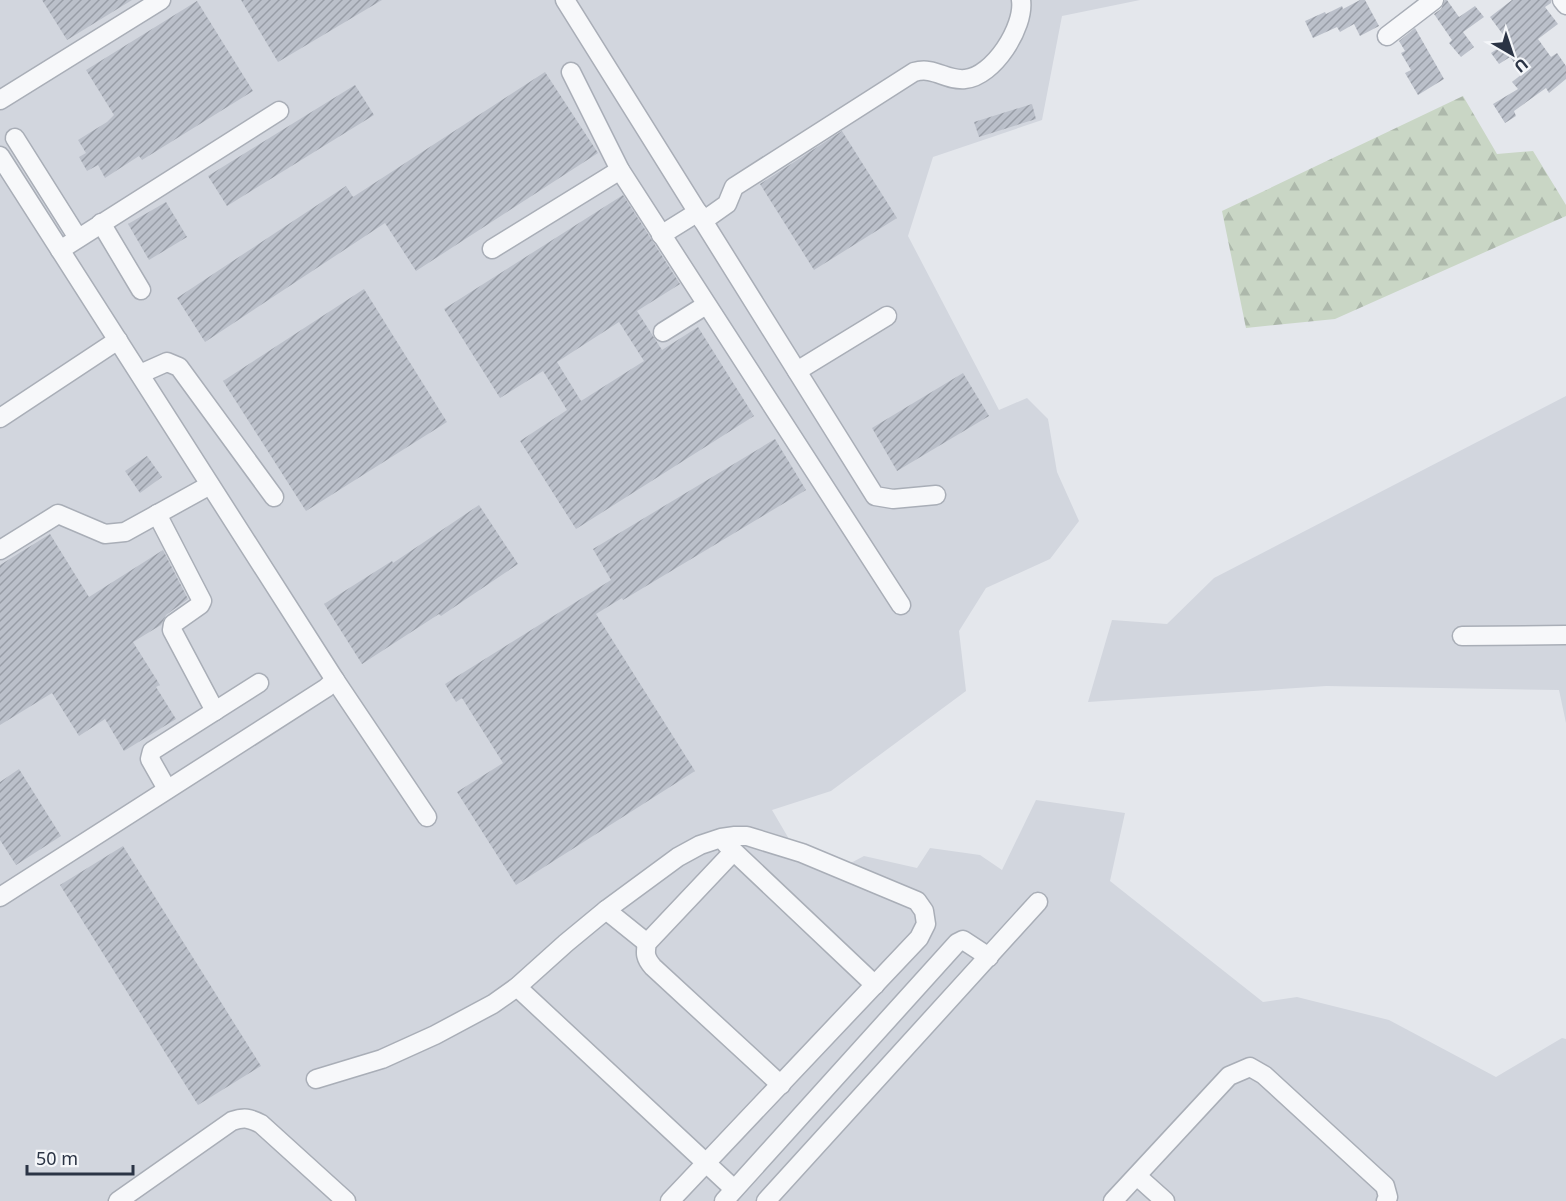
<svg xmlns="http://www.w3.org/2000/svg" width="1566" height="1201" font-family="'Noto Sans',sans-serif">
<defs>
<pattern id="forest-firs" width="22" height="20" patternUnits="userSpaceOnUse" patternTransform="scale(1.5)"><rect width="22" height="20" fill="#c9d6c5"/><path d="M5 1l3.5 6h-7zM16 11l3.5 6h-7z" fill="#adb8ab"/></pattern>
<pattern id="building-hatch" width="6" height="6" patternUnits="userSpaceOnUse" patternTransform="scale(1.5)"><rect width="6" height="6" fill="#bbc0ca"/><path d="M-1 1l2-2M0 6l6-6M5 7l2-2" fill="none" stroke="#989da6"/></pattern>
</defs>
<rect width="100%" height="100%" fill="#e4e7ec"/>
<g fill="#d2d6de">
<polygon points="0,0 1140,0 1062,16 1042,120 933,157 908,236 999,410 1027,398 1048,419 1057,472 1079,521 1050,559 986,588 959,631 966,691 831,791 772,810 789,839 845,866 864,856 917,868 930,848 980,855 1002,870 1036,800 1125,813 1110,881 1263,1002 1297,997 1389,1020 1496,1077 1562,1038 1566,1039 1566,1201 0,1201"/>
<polygon points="1566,396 1566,723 1559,690 1326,686 1088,702 1112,620 1167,624 1214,578"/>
</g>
<polygon fill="url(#forest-firs)" points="1463,96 1497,154 1533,151 1566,205 1566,216 1335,319 1246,328 1222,211"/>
<g fill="url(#building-hatch)" fill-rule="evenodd">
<polygon points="42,0 132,0 67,40"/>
<polygon points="241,0 382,0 278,62"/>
<polygon points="1360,0 1365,0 1379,26 1360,36 1354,24 1340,32 1337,27 1313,38 1305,21 1325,12 1326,14 1342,6 1343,9"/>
<polygon points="1445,0 1447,0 1459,17 1475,6 1484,17 1463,32 1474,47 1461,57 1449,43 1452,40 1434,14 1441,9"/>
<polygon points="1512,0 1551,0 1551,3 1545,7 1558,24 1538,39 1551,57 1557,53 1566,66 1566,79 1549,93 1546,88 1514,111 1516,116 1505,123 1493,104 1518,89 1512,82 1522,74 1510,57 1499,64 1491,53 1506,43 1505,42 1507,40 1490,17"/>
<polygon points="197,1 253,91 142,160 139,156 105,178 98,165 87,171 79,157 86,153 78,140 107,122 114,115 86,70"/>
<polygon points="1415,28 1444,79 1418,95 1405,73 1411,70 1401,53 1405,51 1399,41"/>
<polygon points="545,72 598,153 416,271 385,223 205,342 177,298 346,186 353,197"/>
<polygon points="355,85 374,115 227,206 208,176"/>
<polygon points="1032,104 1036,119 979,137 974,122"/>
<polygon points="842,131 897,218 814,270 760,184"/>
<path d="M623,195L680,284L637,311L662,350L698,327L754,416L576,529L520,441L567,410L543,371L500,398L444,309ZM619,322L644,361L581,401L557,362Z"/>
<polygon points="166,202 187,237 149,260 128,224"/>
<polygon points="364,289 447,422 306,511 223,381"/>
<polygon points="963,373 989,416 897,471 872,428"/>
<polygon points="775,439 806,490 623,600 622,598 596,614 695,771 516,885 457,792 503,763 462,698 456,702 445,684 611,580 593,549"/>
<polygon points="147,456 162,477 140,493 125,471"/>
<polygon points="479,505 518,564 441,616 439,614 362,664 324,604 392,561 393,563"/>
<polygon points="50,534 89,597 163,550 188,599 166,615 161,625 133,642 160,685 156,687 176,719 124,751 105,719 79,736 52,693 0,725 0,565"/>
<polygon points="19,769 61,836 16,865 0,840 0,782"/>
<polygon points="123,846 261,1066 198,1105 60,885"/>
</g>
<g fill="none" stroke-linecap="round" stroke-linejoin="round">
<g stroke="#a9aeb7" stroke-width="21">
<g id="minor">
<polyline points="565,0 875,496 893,499 936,495"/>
<polyline points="1562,0 1566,5"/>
<polyline points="1387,36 1434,0"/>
<polyline points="571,72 620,170 901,605"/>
<polyline points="0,100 161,0"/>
<polyline points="15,138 78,238"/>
<polyline points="0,156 335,680 427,817"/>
<path d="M703,221L727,204L734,187L914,72C935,66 945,81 965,79C993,77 1025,27 1021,0"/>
<polyline points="101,223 141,290"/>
<polyline points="661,235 698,212"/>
<polyline points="492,249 620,170"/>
<polyline points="60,250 279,111"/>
<polyline points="663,332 706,305"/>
<polyline points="797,371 887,316"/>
<polyline points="140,374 167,362 179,367 274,497"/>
<polyline points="0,418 118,340"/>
<polyline points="157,514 202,601 200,605 173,624 172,630 215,711"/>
<polyline points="0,550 58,514 105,534 125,532 210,485"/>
<polyline points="1462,636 1566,635"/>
<polyline points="167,789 150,759 152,751 259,683"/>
<polyline points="726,844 875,985"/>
<path d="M733,852L647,943C645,953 645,958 653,967L781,1085"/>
<polyline points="0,897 326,688 335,680"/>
<polyline points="606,910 647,943"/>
<polyline points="517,987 734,1189"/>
<polyline points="316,1079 382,1059 435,1035 493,1004 517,987 566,943 606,910 678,857 700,845 721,838 735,836 747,836 802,853 917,901 924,911 926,924 919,938 670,1201"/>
<polyline points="1137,1176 1165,1201"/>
<path d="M118,1201L232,1121C244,1117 250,1118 261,1124L346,1201"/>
<polyline points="724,1201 957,943 963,940 989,957"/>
<polyline points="766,1201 1038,902"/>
<polyline points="1113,1201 1229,1076 1250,1067 1264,1075 1385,1186 1388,1197 1386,1201"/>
</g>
</g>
<use href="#minor" stroke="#f7f8fa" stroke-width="18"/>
</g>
<g transform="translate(1512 54) rotate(141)" stroke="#f4f6f9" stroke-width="4.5" paint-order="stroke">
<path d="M0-4.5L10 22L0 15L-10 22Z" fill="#2b3445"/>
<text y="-9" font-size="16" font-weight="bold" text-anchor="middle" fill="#2b3445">U</text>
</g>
<path d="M27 1165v9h106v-9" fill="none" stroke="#2b3445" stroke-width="3"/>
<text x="36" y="1165" font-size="18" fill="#2b3445" stroke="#f4f6f9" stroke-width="4.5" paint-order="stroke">50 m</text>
</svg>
